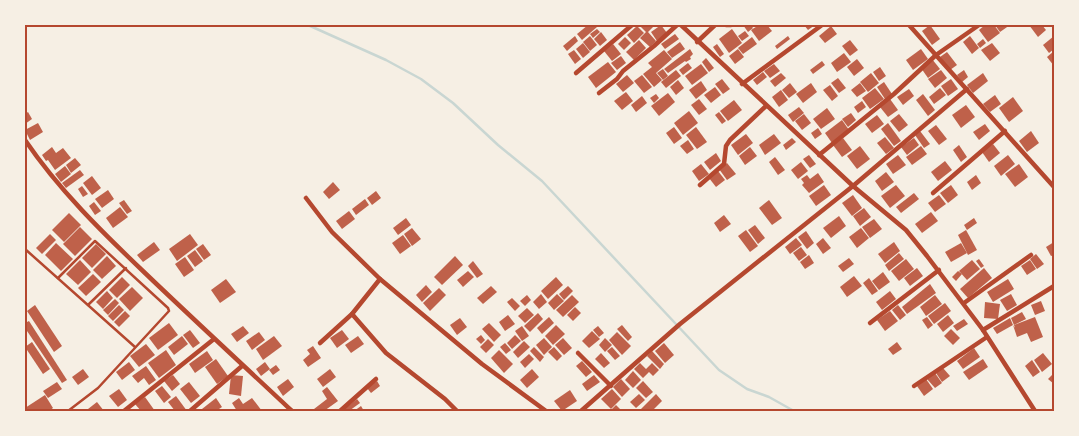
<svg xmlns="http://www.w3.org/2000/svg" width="1079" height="436" font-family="'IBM Plex Serif',serif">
<rect width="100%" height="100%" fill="#f6efe4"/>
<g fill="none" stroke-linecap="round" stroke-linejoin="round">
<polyline stroke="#c9d6d2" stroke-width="2.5" points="308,25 386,60 421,79 453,103 498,145 542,181 719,370 747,389 769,397 794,411"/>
</g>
<g fill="#bf614a">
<polygon points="588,25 595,25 597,27 582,40 577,34"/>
<polygon points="639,25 655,25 648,32 656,41 650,47 640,38 646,32"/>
<polygon points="661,25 667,33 657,41 651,32"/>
<polygon points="743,25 751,25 753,28 748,32"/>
<polygon points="759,25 767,25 772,31 759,41 751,30"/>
<polygon points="804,25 815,25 808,30"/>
<polygon points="930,25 940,39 932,45 922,31"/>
<polygon points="985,25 994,25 1000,33 988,42 979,30"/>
<polygon points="995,25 1010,25 1000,32"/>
<polygon points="1029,25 1042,25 1046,30 1038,37"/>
<polygon points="637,26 644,33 634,43 627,35"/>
<polygon points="831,26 837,34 825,43 819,36"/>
<polygon points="597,29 600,32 593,38 590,34"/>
<polygon points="732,29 742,43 729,53 719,39"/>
<polygon points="745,31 749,36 742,41 738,36"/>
<polygon points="601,32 607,40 600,46 594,39"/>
<polygon points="675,34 679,39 665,49 661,44"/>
<polygon points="575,36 578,41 567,51 563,46"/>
<polygon points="590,36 597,45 590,51 583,42"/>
<polygon points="788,36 790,39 777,49 775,46"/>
<polygon points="970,36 979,48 972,54 963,42"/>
<polygon points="1054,36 1054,49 1049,53 1043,45"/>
<polygon points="625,37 631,43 624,50 618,44"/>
<polygon points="752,37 757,44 743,54 738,48"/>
<polygon points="983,39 986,43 980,48 977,44"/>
<polygon points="639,40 646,48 634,60 626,52"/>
<polygon points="850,40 858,50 850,56 842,46"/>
<polygon points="680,42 685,49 672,58 667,52"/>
<polygon points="583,43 590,52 583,58 576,49"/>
<polygon points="992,43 1000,53 990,61 981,50"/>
<polygon points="613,44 621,54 612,61 604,51"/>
<polygon points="717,44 724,54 720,57 713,47"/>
<polygon points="690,49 693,54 690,57 691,59 686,62 685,61 668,73 664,69"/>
<polygon points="738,49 744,57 735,64 729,56"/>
<polygon points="921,49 928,59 913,70 906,60"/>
<polygon points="574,50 581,59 575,64 568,54"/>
<polygon points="664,50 672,59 656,73 662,80 654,87 643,74 652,67 648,63"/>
<polygon points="1054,51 1054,66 1047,57"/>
<polygon points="947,52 957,65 950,70 940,57"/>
<polygon points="844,53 851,62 837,72 831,63"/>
<polygon points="621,56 626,63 617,70 611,63"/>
<polygon points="706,58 714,68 709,72 702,62"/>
<polygon points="857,59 864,68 854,76 847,67"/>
<polygon points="932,59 940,69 928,78 921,68"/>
<polygon points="822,61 825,65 813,74 810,70"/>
<polygon points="608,62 616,72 596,88 588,77"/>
<polygon points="688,63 692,68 683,75 679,70"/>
<polygon points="701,64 708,73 692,85 685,76"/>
<polygon points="774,64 780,71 770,78 764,71"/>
<polygon points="880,67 886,76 879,81 873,72"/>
<polygon points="663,69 668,76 663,80 657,73"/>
<polygon points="676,70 681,76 666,88 661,82"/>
<polygon points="941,70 947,78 935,88 928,79"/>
<polygon points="964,70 968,77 962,82 957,75"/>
<polygon points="763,72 767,77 757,85 753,80"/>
<polygon points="781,73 786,78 775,87 770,81"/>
<polygon points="871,73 879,83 868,92 860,82"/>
<polygon points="983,73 988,81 973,93 967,85"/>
<polygon points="627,75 634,83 623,92 616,84"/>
<polygon points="642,75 652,87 644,93 634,81"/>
<polygon points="838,78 846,88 839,93 831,83"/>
<polygon points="722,79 730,89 723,94 715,84"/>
<polygon points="951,79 958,89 948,96 941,86"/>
<polygon points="678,80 684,88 676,95 670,87"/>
<polygon points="701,81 707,90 696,99 689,90"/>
<polygon points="884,82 892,94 885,99 877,87"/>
<polygon points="790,83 797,92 789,98 782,90"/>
<polygon points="811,83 817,92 803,103 796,94"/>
<polygon points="860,83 866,91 857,97 851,90"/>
<polygon points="830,85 838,96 832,101 823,90"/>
<polygon points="715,87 721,95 711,103 704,95"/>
<polygon points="875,88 884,99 870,109 862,98"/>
<polygon points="940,88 946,95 934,104 929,97"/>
<polygon points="909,89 914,96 903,105 897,97"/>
<polygon points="781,90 788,100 779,107 772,97"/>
<polygon points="626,92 633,101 622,110 614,101"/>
<polygon points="668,93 675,102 659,116 651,106"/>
<polygon points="656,94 659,98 654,103 650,98"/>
<polygon points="923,94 935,110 928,116 916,100"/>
<polygon points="995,95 1001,104 990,112 983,104"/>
<polygon points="642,96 647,103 636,112 631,105"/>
<polygon points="1013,97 1023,111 1009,122 999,108"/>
<polygon points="699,99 707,109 699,115 691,105"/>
<polygon points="890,99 898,110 888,117 880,107"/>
<polygon points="734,100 742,110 728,121 720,111"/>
<polygon points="862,101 866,107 858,113 854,107"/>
<polygon points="966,105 975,117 961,128 952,115"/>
<polygon points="799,107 804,113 793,122 788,115"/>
<polygon points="827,108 835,119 821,129 813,119"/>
<polygon points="689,111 698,123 683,135 674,123"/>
<polygon points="28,112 32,119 25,124 25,114"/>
<polygon points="719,112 726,121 722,124 715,115"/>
<polygon points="851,113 856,120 848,127 842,119"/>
<polygon points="804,114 811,123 802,130 795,121"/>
<polygon points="899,114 908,125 899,132 890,121"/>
<polygon points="877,115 884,124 872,133 865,124"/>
<polygon points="842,120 849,130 832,143 825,133"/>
<polygon points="38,123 43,132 30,140 25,130"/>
<polygon points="888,123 901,141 894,146 881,129"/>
<polygon points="985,124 990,131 979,140 973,132"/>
<polygon points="936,125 947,139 939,145 928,131"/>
<polygon points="674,127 682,138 674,144 666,133"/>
<polygon points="696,127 707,142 697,149 686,135"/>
<polygon points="818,128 822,134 815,139 811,133"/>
<polygon points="920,131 930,144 924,148 915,135"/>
<polygon points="1031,131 1039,143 1027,152 1019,141"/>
<polygon points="746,134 753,143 738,155 731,145"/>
<polygon points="774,134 781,143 765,155 759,145"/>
<polygon points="885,137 894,148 886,154 877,143"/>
<polygon points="792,138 796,142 786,150 783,145"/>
<polygon points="843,138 852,150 842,157 833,145"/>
<polygon points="914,138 919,145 907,155 901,147"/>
<polygon points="688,140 694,149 687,154 680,146"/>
<polygon points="993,144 1000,153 989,162 982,152"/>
<polygon points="959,145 967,157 961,162 953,150"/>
<polygon points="860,146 870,159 857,169 847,156"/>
<polygon points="921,146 927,154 912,165 906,157"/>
<polygon points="52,147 56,153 63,148 71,158 55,170 48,160 46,161 42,155"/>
<polygon points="750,147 757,156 745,165 739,156"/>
<polygon points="716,153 721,161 710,170 704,162"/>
<polygon points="809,155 816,164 810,168 803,159"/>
<polygon points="898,155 906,165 893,174 886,164"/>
<polygon points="1008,155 1015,164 1001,176 994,166"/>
<polygon points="775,157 785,170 778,175 769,162"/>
<polygon points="75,158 81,165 71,173 66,165"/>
<polygon points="945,161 952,170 938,181 931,172"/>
<polygon points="801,162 808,171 798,179 791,170"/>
<polygon points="727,163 736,174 727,180 719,169"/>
<polygon points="701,164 709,174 699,181 692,171"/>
<polygon points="1019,164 1028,177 1015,187 1005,174"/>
<polygon points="65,166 71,174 61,182 55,174"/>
<polygon points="80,170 84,175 66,188 62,183"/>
<polygon points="718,171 725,180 716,187 709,178"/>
<polygon points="886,172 894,182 882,191 875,181"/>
<polygon points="818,173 824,182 809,193 802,185 804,183 801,179 807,175 810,179"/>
<polygon points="976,175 981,183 972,190 967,182"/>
<polygon points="92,176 101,188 92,195 83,183"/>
<polygon points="333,182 340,190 329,199 323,192"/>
<polygon points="824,185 831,195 816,206 809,196"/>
<polygon points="896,185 905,196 890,208 881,196"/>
<polygon points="951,185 958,195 948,203 940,193"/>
<polygon points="82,186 88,194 83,197 78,189"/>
<polygon points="108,190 114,199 102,208 95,199"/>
<polygon points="376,191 381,198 372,205 367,198"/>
<polygon points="914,193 919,199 901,213 896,207"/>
<polygon points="853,195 862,208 852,216 842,203"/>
<polygon points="939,195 946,204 935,212 928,203"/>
<polygon points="365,199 369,205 356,215 352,209"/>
<polygon points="124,200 132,211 127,214 119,203"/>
<polygon points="769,200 782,218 772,225 759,208"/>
<polygon points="94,202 101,211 95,215 89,206"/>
<polygon points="120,207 128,217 113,228 106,218"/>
<polygon points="864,208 871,217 860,226 853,216"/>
<polygon points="349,211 355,219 342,229 336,221"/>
<polygon points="931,212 938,221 922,233 915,224"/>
<polygon points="69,213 81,225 64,242 52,230"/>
<polygon points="724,215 731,224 720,232 714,223"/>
<polygon points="839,216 846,226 831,238 823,228"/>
<polygon points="406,218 411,225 398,235 393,228"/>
<polygon points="974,218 977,223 967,230 964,225"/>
<polygon points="874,219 882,229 870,238 862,227"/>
<polygon points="755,225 765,238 758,244 748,230"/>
<polygon points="80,227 92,239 75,256 63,244"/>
<polygon points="412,228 421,239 412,246 404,234"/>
<polygon points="861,228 869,238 857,248 849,237"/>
<polygon points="746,230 758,246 750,252 738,236"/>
<polygon points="966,230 977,250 968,255 958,235"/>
<polygon points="806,231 814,243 807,249 798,237"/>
<polygon points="50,234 56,240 42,254 36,248"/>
<polygon points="190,234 198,245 177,261 169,249"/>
<polygon points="403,235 411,246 400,254 392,243"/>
<polygon points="796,238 802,245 790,254 785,247"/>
<polygon points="823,238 831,248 823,254 816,244"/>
<polygon points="154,242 160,250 143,262 137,255"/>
<polygon points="894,242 900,251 885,263 878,254"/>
<polygon points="1054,242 1054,255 1051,256 1046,247"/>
<polygon points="56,243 73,259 61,271 45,255"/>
<polygon points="961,243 967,253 951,262 945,252"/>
<polygon points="96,244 106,254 92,268 82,258"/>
<polygon points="203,244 211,255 204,260 196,249"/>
<polygon points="801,247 807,255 799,261 793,253"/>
<polygon points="195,250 203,261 195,267 187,256"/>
<polygon points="899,253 904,259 889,271 885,265"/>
<polygon points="1036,254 1044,264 1037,269 1030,259"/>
<polygon points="809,255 814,263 805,269 800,262"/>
<polygon points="107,256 116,266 102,279 93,270"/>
<polygon points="455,256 463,265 442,285 434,277"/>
<polygon points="185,257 194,270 184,277 175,264"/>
<polygon points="849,258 854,264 843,272 838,266"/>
<polygon points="906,259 914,269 899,281 891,271"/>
<polygon points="979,259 984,266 981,268 976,261"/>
<polygon points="80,260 91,272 78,285 66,274"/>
<polygon points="972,260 980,269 967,280 959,271"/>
<polygon points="1030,260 1036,269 1027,275 1021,266"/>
<polygon points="473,261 483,274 477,278 468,266"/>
<polygon points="917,268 923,276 910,286 904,278"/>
<polygon points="984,268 992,278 968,298 960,289"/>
<polygon points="468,271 474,277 463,287 457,280"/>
<polygon points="958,271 962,274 956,281 952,277"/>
<polygon points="883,272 890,282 879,290 872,281"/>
<polygon points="93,274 101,282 86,296 78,288"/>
<polygon points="854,276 862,286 847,297 840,287"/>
<polygon points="122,277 130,285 117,298 109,290"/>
<polygon points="556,277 563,285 548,299 541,291"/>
<polygon points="869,278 878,291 872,295 863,283"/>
<polygon points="226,279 236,292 220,303 211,290"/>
<polygon points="1008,279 1014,289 993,302 987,292"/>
<polygon points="930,284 936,293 907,314 902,307"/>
<polygon points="426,285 432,292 422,302 416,295"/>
<polygon points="491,286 497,292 483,304 477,298"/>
<polygon points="568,286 573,291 564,300 559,294"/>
<polygon points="132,287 143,298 130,311 119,299"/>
<polygon points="439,288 446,295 430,311 423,303"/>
<polygon points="107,291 113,298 103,309 96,302"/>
<polygon points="890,291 896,299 882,310 876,302"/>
<polygon points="541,294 547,302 539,309 533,302"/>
<polygon points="557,294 564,301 554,310 548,303"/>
<polygon points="1011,294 1017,305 1007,311 1000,300"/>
<polygon points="527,295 531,300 525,306 520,301"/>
<polygon points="572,295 579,302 563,317 556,310"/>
<polygon points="935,295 942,304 926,316 920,307"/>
<polygon points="512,298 520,306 515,311 507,302"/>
<polygon points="115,299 119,303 108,315 103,310"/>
<polygon points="1041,301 1045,311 1035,315 1031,305"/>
<polygon points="985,302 1000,304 998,319 984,318"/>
<polygon points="945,303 951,311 934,324 928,316"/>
<polygon points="35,305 62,346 54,352 27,311"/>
<polygon points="119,305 124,310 113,321 108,316"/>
<polygon points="898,305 906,315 900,320 892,310"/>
<polygon points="575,307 581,313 573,321 567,315"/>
<polygon points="527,308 534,315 525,323 518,316"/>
<polygon points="125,311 130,316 119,327 114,322"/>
<polygon points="890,311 898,321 885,331 877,320"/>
<polygon points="1022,312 1026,319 1014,325 1011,318"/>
<polygon points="538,313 543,319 530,332 524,326"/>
<polygon points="508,315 515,324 505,331 499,322"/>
<polygon points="948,315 954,323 943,332 937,324"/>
<polygon points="549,317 554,323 542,334 537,328"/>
<polygon points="927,317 933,325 928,329 922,320"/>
<polygon points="1035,317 1043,337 1031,342 1027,333 1017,337 1013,325 1015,328 1014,325"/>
<polygon points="460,318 467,327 457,335 450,325"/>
<polygon points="1010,318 1013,325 997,334 993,328"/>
<polygon points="964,319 968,324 957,331 953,326"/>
<polygon points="29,321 67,380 62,383 25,328 25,323"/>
<polygon points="169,323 178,335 158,350 149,338"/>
<polygon points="489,323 501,335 494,342 482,329"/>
<polygon points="556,325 565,334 553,345 545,336"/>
<polygon points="622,325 632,337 628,341 617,329"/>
<polygon points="243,326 249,333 237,342 231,334"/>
<polygon points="522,326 529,336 522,341 515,331"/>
<polygon points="598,326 604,333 599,337 593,330"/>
<polygon points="951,329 960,338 953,345 944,336"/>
<polygon points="190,330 200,343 193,348 183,335"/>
<polygon points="342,330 349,339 337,348 330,338"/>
<polygon points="592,331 600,339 589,348 582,341"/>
<polygon points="259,332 265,340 252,350 246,341"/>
<polygon points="617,332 631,346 622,355 609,340"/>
<polygon points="481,335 485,340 481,344 476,339"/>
<polygon points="515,335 521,341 512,349 507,343"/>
<polygon points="182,336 188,344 174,355 168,347"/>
<polygon points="274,336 282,346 263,360 256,349"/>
<polygon points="358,336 364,344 351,353 345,345"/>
<polygon points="544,338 552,347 544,355 536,345"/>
<polygon points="563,338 572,348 564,355 555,345"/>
<polygon points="605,338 612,345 605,352 599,345"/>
<polygon points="488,339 494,345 486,353 480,347"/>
<polygon points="524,341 530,347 518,358 513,352"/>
<polygon points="32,342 50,369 43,374 25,347"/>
<polygon points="897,342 902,349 893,355 888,349"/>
<polygon points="505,343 511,350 506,354 500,347"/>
<polygon points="664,343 674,355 665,363 655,351"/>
<polygon points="146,344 155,355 139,367 130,356"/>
<polygon points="313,346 321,358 308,367 303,360 310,354 307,350"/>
<polygon points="534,347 544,357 540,362 530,351"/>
<polygon points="554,347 562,356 557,361 548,352"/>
<polygon points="612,347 620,356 615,360 607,351"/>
<polygon points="974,348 980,357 963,369 957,361"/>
<polygon points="166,350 176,365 159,378 148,363"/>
<polygon points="499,350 513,364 504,373 491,358"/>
<polygon points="207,351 213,360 195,373 189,364"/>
<polygon points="652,351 664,364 660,369 647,356"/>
<polygon points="601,353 610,363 604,368 595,359"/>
<polygon points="1043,353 1052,364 1042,372 1034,360"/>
<polygon points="529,354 534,359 525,368 520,362"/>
<polygon points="216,359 228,376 217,384 205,367"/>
<polygon points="983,359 988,367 969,380 963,372"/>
<polygon points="1032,360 1040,372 1033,377 1025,366"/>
<polygon points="582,361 592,372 586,377 576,366"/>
<polygon points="129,362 135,370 122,380 116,372"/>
<polygon points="265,362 270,369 261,376 256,369"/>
<polygon points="640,363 646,369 652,363 659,370 653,376 649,372 643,378 634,369"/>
<polygon points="276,365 280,370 273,375 269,370"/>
<polygon points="146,366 156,380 149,385 144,378 138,383 132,376"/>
<polygon points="943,368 950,376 942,382 936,373"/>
<polygon points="83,369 89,377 78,385 72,377"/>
<polygon points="330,369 336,377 323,387 317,379"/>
<polygon points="532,369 539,377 527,388 520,380"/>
<polygon points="633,371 641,380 633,388 625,380"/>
<polygon points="935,373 942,383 935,388 927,379"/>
<polygon points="1054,373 1054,384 1048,379"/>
<polygon points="173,375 180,384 172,391 164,381"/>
<polygon points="231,375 243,376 241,396 229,394"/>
<polygon points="594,375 600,382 587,391 582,384"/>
<polygon points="288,379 294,387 283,396 277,387"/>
<polygon points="621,379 630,389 622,397 613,387"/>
<polygon points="926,379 933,389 924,396 917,386"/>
<polygon points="377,381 380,386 371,393 367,388"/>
<polygon points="643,381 653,392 646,398 636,388"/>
<polygon points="57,382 62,389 48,398 43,391"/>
<polygon points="189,382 200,396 191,403 180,389"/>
<polygon points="162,386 171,397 164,403 155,391"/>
<polygon points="327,387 338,401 324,411 316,411 314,409 327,399 322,391"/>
<polygon points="119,389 127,400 118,407 109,396"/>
<polygon points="612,389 621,399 611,409 601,399"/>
<polygon points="570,390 577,401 562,411 554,401"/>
<polygon points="639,394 645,400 636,408 630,402"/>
<polygon points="656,394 662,401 652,411 643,411 641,409"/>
<polygon points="45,395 53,408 49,411 25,411 25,408"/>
<polygon points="176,396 187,411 175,411 168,402"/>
<polygon points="145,397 155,411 141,411 135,404"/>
<polygon points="216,398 222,407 216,411 203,411 202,409"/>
<polygon points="239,398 243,404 252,398 262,411 237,411 232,403"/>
<polygon points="357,399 360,403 349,411 342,411"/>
<polygon points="97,402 104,411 90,411 88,409"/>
<polygon points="616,405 622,411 610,411"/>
<polygon points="361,406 364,411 354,411"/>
</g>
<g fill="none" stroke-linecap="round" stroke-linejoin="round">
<g stroke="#b5482f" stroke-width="2.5">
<polyline points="25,249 135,347"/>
<polyline points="58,278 95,241 168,308 169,311 98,388 68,411"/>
<polyline points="88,305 126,268"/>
</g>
<g stroke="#b5482f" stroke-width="4.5">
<polyline points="681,25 853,186 967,89"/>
<polyline points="726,25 731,25"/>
<polyline points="909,25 1054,187"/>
<polyline points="697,42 715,25"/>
<polyline points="576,73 632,25"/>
<polyline points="742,84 822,25"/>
<polyline points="599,93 617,79 623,71 654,46 677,25"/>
<path d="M25,140C59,190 102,232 145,273C193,319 243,365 292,411"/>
<polyline points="819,155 894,94 936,55 979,25"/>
<polyline points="700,185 724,164 726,146 730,140 766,106"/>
<polyline points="933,193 1005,131"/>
<polyline points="306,198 332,232 380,279 482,364 546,411"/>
<polyline points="964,303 1031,255"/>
<polyline points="352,314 386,353 445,399 457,411"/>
<polyline points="870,323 939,270"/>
<polyline points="983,330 1054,286"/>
<polyline points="320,343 352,314 380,279"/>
<polyline points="578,353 611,386"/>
<polyline points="914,386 987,337"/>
<polyline points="124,411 214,339"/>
<polyline points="190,411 242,366"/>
<polyline points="340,411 376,379"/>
<polyline points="581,411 680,324 853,186 906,230 927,256 983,330 1035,411"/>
</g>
</g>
<rect width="1079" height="436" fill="none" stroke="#f6efe4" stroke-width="52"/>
<rect x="26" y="26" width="1027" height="384" fill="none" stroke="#b5482f" stroke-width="2"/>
</svg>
